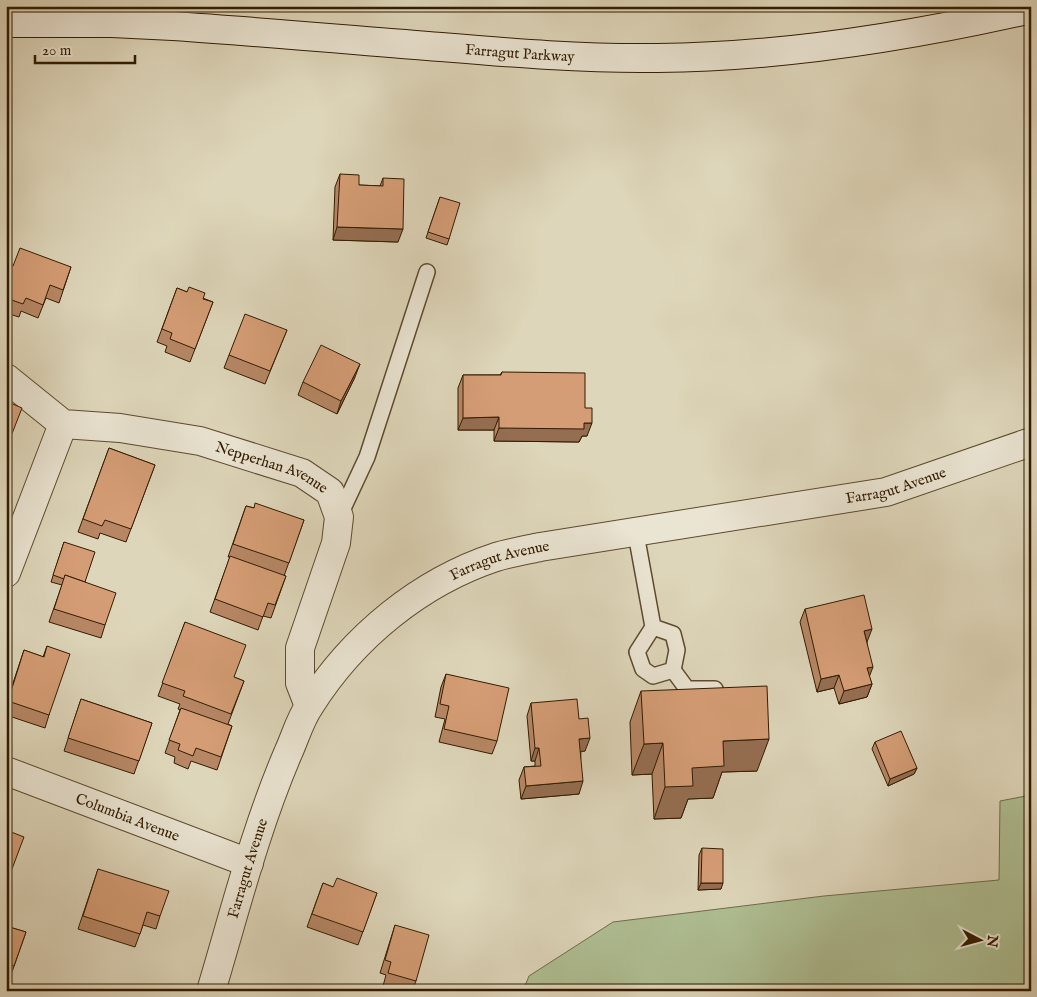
<svg xmlns="http://www.w3.org/2000/svg" width="1037" height="997" font-family="'IM FELL English',serif">
<rect width="100%" height="100%" fill="#ded6ba"/>
<filter id="stains"><feTurbulence type="fractalNoise" baseFrequency=".004" numOctaves="4"/><feColorMatrix values="0 0 0 0 .2 0 0 0 0 .09 0 0 0 0 .02 0 0 0 .5 -.17"/></filter>
<radialGradient id="worn" r=".72"><stop offset=".6" stop-color="#630" stop-opacity="0"/><stop offset="1" stop-color="#630" stop-opacity=".3"/></radialGradient>
<polygon fill="#aebe92" stroke="#706c4a" points="1031,795 1031,991 523,991 529,976 613,922 824,896 999,880 1000,801"/>
<g fill="none" stroke-linecap="round" stroke-linejoin="round">
<g stroke="#5d4a2f" stroke-width="18">
<g id="service">
<polyline points="339,517 367,457 427,272"/>
<polyline points="636,534 653,627 673,634 677,650 673,670 653,676 643,669 637,652 653,627"/>
<polyline points="673,670 687,689 715,689"/>
</g>
</g>
<g stroke="#5d4a2f" stroke-width="30">
<g id="minor">
<path id="s1" d="M6,378L63,424L120,428L200,441L302,473L330,492L339,517L336,543L300,648V683L309,706"/>
<polyline points="6,573 63,424"/>
<path id="s2" d="M6,771L249,863"/>
</g>
</g>
<g stroke="#5d4a2f" stroke-width="30">
<g id="tertiary">
<path id="s3" d="M211,991C235,911 255,830 288,753C295,738 300,719 310,705C353,637 420,582 496,557C510,553 526,550 540,547L886,492L1031,442"/>
</g>
</g>
<g stroke="#321b01" stroke-width="30">
<g id="secondary">
<path id="s4" d="M6,23H112L173,26C262,32 352,40 441,47C513,53 585,59 657,58C783,57 908,37 1031,9"/>
</g>
</g>
<use href="#service" stroke="#eae4d2" stroke-width="15"/>
<use href="#minor" stroke="#eae4d2" stroke-width="28"/>
<use href="#tertiary" stroke="#eae4d2" stroke-width="28"/>
<use href="#secondary" stroke="#eae4d2" stroke-width="28"/>
</g>
<g fill="#b78765" stroke="#321b01">
<polygon points="340,174 359,185 380,186 383,178 398,242 333,240 335,187"/>
<polygon points="440,197 449,239 447,245 426,238"/>
<polygon points="13,266 71,267 59,303 46,298 38,318 21,311 19,317 6,313 6,276"/>
<polygon points="177,288 213,302 190,362 165,352 167,346 157,342"/>
<polygon points="287,330 265,384 224,368 229,355"/>
<polygon points="502,372 585,408 587,436 582,436 579,442 494,441 494,430 458,430 458,388 463,375 500,375"/>
<polygon points="355,377 337,414 298,395 303,382"/>
<polygon points="109,448 155,465 126,542 100,533 98,539 78,532"/>
<polygon points="246,506 304,520 284,576 286,576 271,618 263,616 258,630 210,612 230,557 228,557"/>
<polygon points="64,542 85,582 105,625 101,638 49,622 62,585 51,582"/>
<polygon points="805,609 867,642 869,676 872,684 867,697 839,704 834,688 817,692 800,622"/>
<polygon points="185,622 234,677 244,681 228,724 232,726 217,770 191,761 188,769 174,763 175,757 165,753 180,710 178,709 180,704 158,696"/>
<polygon points="47,646 49,715 45,728 6,715 6,704 24,650 43,657"/>
<polygon points="446,674 497,741 492,754 439,742 445,719 435,717 441,687"/>
<polygon points="641,691 757,771 722,772 713,798 688,799 681,818 654,819 652,774 632,775 630,722"/>
<polygon points="81,699 152,723 134,774 64,751"/>
<polygon points="531,703 579,719 585,751 581,751 579,794 521,799 519,780 524,767 535,766 535,761 531,761 527,716"/>
<polygon points="875,742 917,768 914,774 888,786 872,749"/>
<polygon points="702,848 721,889 698,890 699,855"/>
<polygon points="98,869 160,916 156,929 143,925 135,947 78,929"/>
<polygon points="323,883 333,887 377,893 358,945 307,927"/>
<polygon points="395,925 416,981 412,991 401,991 383,986 386,975 380,973"/>
<polygon points="6,926 26,932 12,972 6,970"/>
</g>
<g fill="#956e52" stroke="#321b01">
<polygon points="337,227 403,229 398,242 333,240"/>
<polygon points="360,364 355,377 337,414 341,401"/>
<polygon points="499,417 494,430 458,430 463,418"/>
<polygon points="584,423 592,423 587,436 582,436 579,442 494,441 499,428"/>
<polygon points="872,629 867,642 864,631"/>
<polygon points="873,667 868,680 867,668"/>
<polygon points="839,675 834,688 817,692 821,679"/>
<polygon points="872,684 867,697 839,704 844,691"/>
<polygon points="590,738 585,751 575,752 579,739"/>
<polygon points="769,739 757,771 722,772 713,798 688,799 681,818 654,819 665,787 692,768 723,741"/>
<polygon points="663,743 652,774 632,775 644,744"/>
<polygon points="535,748 539,748 535,761 531,761"/>
<polygon points="917,768 914,774 888,786 890,779"/>
<polygon points="583,781 579,794 521,799 526,786"/>
<polygon points="701,883 723,883 721,889 698,890"/>
</g>
<g fill="#d59d75" stroke="#321b01">
<polygon points="340,174 359,175 359,185 383,186 383,178 404,179 403,229 337,227"/>
<polygon points="440,197 460,203 449,239 428,232"/>
<polygon points="20,248 71,267 63,290 50,285 43,305 26,298 23,304 6,298 6,294 10,286 6,285 6,276 10,265 13,266"/>
<polygon points="189,287 205,293 203,299 213,302 195,349 170,339 172,333 162,329 177,288 187,292"/>
<polygon points="245,314 287,330 270,371 229,355"/>
<polygon points="321,345 360,364 341,401 303,382"/>
<polygon points="502,372 585,373 585,408 592,408 592,423 584,423 584,429 499,428 499,417 463,418 463,375 501,375"/>
<polygon points="6,401 22,408 6,449"/>
<polygon points="109,448 155,465 131,529 105,520 102,526 83,519"/>
<polygon points="255,503 304,520 289,563 233,544 246,506 254,508"/>
<polygon points="64,542 95,552 85,582 65,575 64,579 53,575"/>
<polygon points="230,556 286,576 275,605 268,603 263,617 215,599"/>
<polygon points="65,575 116,593 105,625 54,609"/>
<polygon points="864,595 872,629 864,631 873,667 867,668 872,684 844,691 839,675 821,679 805,609"/>
<polygon points="185,622 246,645 234,677 244,681 231,714 183,696 185,691 162,683"/>
<polygon points="47,646 70,654 49,715 8,701 24,650 44,657"/>
<polygon points="446,674 509,688 497,741 444,729 449,706 440,704"/>
<polygon points="767,686 769,739 723,741 724,766 692,768 693,786 665,787 663,743 644,744 641,691"/>
<polygon points="81,699 152,723 139,761 68,738"/>
<polygon points="577,699 579,719 588,718 590,738 579,739 583,781 526,786 524,767 541,766 539,748 535,748 531,703"/>
<polygon points="181,708 232,726 221,757 196,748 193,756 178,750 180,744 169,740"/>
<polygon points="901,731 917,768 890,779 875,742"/>
<polygon points="6,830 24,837 6,885"/>
<polygon points="702,848 723,849 723,883 701,883"/>
<polygon points="98,869 169,891 160,916 147,912 140,934 83,916"/>
<polygon points="337,878 377,893 363,932 312,914 323,883 333,887"/>
<polygon points="395,925 429,935 416,981 388,973 391,962 385,960"/>
<polygon points="6,926 26,932 14,966 6,963"/>
</g>
<g text-anchor="middle" dominant-baseline="central" stroke-width="4.5" stroke-linejoin="round" paint-order="stroke">
<g font-size="15" fill="#321b01" stroke="#eae4d2">
<text stroke="none"><textPath href="#s4" startOffset="515">Farragut Parkway</textPath></text>
<text stroke="none"><textPath href="#s1" startOffset="288">Nepperhan Avenue</textPath></text>
<text stroke="none"><textPath href="#s3" startOffset="952">Farragut Avenue</textPath></text>
<text stroke="none"><textPath href="#s3" startOffset="548">Farragut Avenue</textPath></text>
<text stroke="none"><textPath href="#s2" startOffset="130">Columbia Avenue</textPath></text>
<text stroke="none"><textPath href="#s3" startOffset="128">Farragut Avenue</textPath></text>
</g>
</g>
<rect width="1037" height="997" fill="none" stroke="#ded6ba" stroke-width="25"/>
<rect x="8" y="8" width="1022" height="982" fill="none" stroke="#321b01" stroke-width="2.5"/>
<rect x="12" y="12" width="1012" height="972" fill="none" stroke="#321b01"/>
<g transform="translate(980 940) rotate(96)" stroke="#eae4d2" stroke-width="4" paint-order="stroke">
<path d="M0-4L9 19L0 12L-9 19Z" fill="#321b01"/>
<text y="-8" font-size="14" font-weight="bold" text-anchor="middle" fill="#321b01">N</text>
</g>
<path d="M35 55v8h100v-8" fill="none" stroke="#321b01" stroke-width="2.5"/>
<text x="42" y="55" font-size="15" fill="#321b01" stroke="#eae4d2" stroke-width="4" paint-order="stroke">20 m</text>
<rect width="100%" height="100%" filter="url(#stains)"/>
<rect width="100%" height="100%" fill="url(#worn)"/>
</svg>
